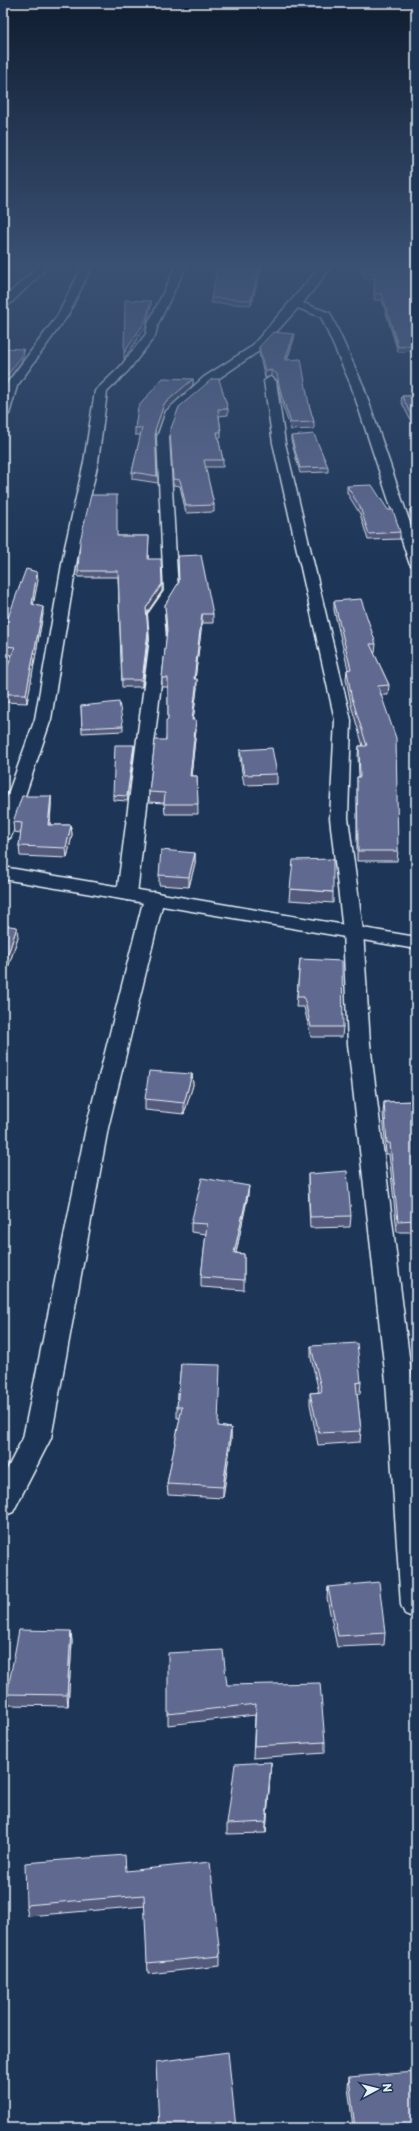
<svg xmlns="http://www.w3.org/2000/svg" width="419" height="2131" font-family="'Playpen Sans',sans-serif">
<rect width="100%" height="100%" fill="#1d3557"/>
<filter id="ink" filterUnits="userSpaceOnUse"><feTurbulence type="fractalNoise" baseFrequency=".025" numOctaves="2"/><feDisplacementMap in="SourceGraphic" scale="8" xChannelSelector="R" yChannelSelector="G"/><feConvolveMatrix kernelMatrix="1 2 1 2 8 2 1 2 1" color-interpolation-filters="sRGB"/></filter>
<g filter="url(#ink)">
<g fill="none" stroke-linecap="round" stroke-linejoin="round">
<g stroke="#e8f1f8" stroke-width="3">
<g id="minor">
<polygon points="38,266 49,266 7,307 3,308 3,299"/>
<polygon points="82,266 92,266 68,315 17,386 9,414 3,418 3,393 5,386 58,315"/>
<polygon points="176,266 186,266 158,324 155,336 128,371 107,392 98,462 79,547 51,719 12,834 10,838 3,840 3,808 35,719 65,547 84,462 95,391 120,367 146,334 148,324"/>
<polygon points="321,266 332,266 303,303 330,313 363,385 416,541 416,566 411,565 409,562 351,385 321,317 298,308 259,351 212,383 178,412 169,437 178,591 164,614 166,639 137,894 134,898 127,900 120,898 117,894 150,639 148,614 164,591 157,437 166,411 204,377 251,347"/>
<polygon points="270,377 276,381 285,443 351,720 348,818 363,931 370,1044 412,1381 416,1425 416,1618 405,1614 401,1605 386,1381 348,1044 343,931 330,818 335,720 273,443 264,381"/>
<polygon points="154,892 161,894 164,898 108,1128 51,1438 13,1512 3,1516 3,1477 23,1438 86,1128 144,898 147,894"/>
</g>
</g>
<g stroke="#e8f1f8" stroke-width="3">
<polygon id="tertiary" points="3,867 416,937 416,949 3,879"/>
</g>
<use href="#minor" fill="#1d3557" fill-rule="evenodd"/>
<use href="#tertiary" fill="#1d3557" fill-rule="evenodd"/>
</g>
<g fill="#535a7c" stroke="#e8f1f8">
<polygon points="262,266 251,305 211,303 211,298"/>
<polygon points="360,266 416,266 416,351 398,352 382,300 374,300 375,278 364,278"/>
<polygon points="294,334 294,339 287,360 309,405 314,422 314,429 291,430 281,401 277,380 271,376 265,378 259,353 259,347"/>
<polygon points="193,379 193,385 165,411 156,437 158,483 132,479 132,472 141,435 135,435 135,428"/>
<polygon points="402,396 416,396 416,431 401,401"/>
<polygon points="179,407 228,409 228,415 219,416 221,432 221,438 218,438 223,460 223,467 205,467 214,505 214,512 186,513 180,486 173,485 171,437"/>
<polygon points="291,436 328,467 328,472 300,473 291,440"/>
<polygon points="347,486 400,532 400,539 368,540 360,514 347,493"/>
<polygon points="416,508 416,536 409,516 410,509"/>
<polygon points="117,536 149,536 148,559 162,591 147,614 148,639 142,687 122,687 118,577 78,577 78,571"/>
<polygon points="178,556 213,614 213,623 202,623 195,679 197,688 193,720 196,730 191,776 197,776 198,814 165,814 164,803 149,802 149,792 166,740 168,720 168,687 162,687 162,678 167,633 165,605 179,583"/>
<polygon points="38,580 33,604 43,614 27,703 3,702 3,679 12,655 3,654 3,631"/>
<polygon points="334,601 376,644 375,653 374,653 389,685 388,695 381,695 398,851 397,861 357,861 357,777 359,777 358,755 359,746 363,746 351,705 346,679 347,670 348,669 334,610"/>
<polygon points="81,706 123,726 123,731 82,733"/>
<polygon points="134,745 134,750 128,801 113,800 113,795"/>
<polygon points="240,750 277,774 277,784 244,785 240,759"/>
<polygon points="51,796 51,806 50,825 71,825 72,835 67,858 20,856 19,846 21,833 14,832 13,822"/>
<polygon points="195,853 195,863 189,887 159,885 159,875"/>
<polygon points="290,889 333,892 333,903 289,900"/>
<polygon points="3,925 18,937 6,974 3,973"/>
<polygon points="300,959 343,1027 342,1037 311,1037 304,1007 296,1007"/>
<polygon points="192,1074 193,1085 184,1114 145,1110 145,1099"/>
<polygon points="416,1101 416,1232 397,1232 389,1154 386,1154 383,1113 384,1102"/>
<polygon points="308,1174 351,1216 350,1227 310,1228 308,1185"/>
<polygon points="248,1195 236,1253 244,1254 244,1290 201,1287 201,1277 206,1234 191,1232 191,1223"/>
<polygon points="311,1346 361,1382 360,1394 357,1394 361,1431 360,1442 318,1445 310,1404 310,1393 319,1392 311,1358"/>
<polygon points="415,1358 416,1358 416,1382 414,1369"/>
<polygon points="181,1364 218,1426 231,1428 231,1440 223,1498 168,1495 167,1484 180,1418 177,1418 177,1407"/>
<polygon points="328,1587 385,1633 384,1645 337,1647 327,1598"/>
<polygon points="71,1631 72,1642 68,1706 9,1705 7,1694"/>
<polygon points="227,1685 325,1742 325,1753 253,1758 255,1715 168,1725 168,1714"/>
<polygon points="271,1762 266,1833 227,1834 227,1824"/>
<polygon points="126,1871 220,1956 220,1966 148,1974 145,1906 28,1916 26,1905"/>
<polygon points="349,2077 416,2128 353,2128 348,2087"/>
</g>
<g fill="#434a65" stroke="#e8f1f8">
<polygon points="260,266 262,266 251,305 251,300"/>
<polygon points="151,301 151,306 146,326 124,359 124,353"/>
<polygon points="294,334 294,339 285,366 285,360"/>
<polygon points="23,349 24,354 21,362 4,385 3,388 3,380"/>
<polygon points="271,370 271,376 265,378 265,372"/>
<polygon points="193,379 193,385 165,411 156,437 155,430 164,404"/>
<polygon points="37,572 38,580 32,612 32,604"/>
<polygon points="162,584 162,591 146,614 146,608"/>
<polygon points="43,607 43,614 27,703 26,694"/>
<polygon points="202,614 202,623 194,688 194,679"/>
<polygon points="148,632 148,639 142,687 142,680"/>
<polygon points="197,679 197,688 192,730 192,720"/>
<polygon points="196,720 196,730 190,786 190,776"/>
<polygon points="134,745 134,750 128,801 127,796"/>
<polygon points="51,796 51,806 49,835 48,825"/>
<polygon points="71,825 72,835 67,858 66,848"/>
<polygon points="195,853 195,863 189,887 189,877"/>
<polygon points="17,927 18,937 6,974 5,963"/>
<polygon points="192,1074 193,1085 184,1114 184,1103"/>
<polygon points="249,1186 248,1195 234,1262 234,1253"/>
<polygon points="231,1428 231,1440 223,1498 223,1487"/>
<polygon points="71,1631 72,1642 68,1706 67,1695"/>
<polygon points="271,1762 270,1773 266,1833 266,1822"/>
</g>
<g fill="#606990" stroke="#e8f1f8">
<polygon points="218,266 260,266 251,300 211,298"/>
<polygon points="362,266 416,266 416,346 398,347 382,294 374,294 375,273 364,273"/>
<polygon points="125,300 151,301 146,320 124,353"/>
<polygon points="273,332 294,334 285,360 301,359 309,405 314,422 291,423 281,394 277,374 271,370 265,372 259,347"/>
<polygon points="3,348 23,349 21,357 3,381"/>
<polygon points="163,378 193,379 164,404 155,430 157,476 132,472 142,428 135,428 138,407"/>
<polygon points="212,379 219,379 228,409 218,409 221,432 217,432 223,460 204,460 214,505 186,506 180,480 173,479 170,431 179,407"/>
<polygon points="402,396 416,396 416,425"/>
<polygon points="314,434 328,467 300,468 291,436"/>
<polygon points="372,485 388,510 393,510 400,532 369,534 360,507 347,486"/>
<polygon points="91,495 117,495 117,536 149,536 148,559 161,559 162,584 146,608 148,632 142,680 122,680 118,571 78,571 80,541"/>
<polygon points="416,508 416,528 410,509"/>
<polygon points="201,555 213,614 202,614 194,679 197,679 192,720 196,720 190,776 197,776 198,804 164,804 165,793 149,792 155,740 166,740 166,720 168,720 168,678 162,678 167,630 165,605 179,582 178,556"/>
<polygon points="26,569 37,572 32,604 43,607 26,694 3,694 3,679 15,647 3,646 3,631"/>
<polygon points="361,599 376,644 370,644 389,685 378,686 396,738 398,851 358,851 357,777 360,777 359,746 367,746 351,695 347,670 351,669 334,601"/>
<polygon points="119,702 123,726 82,728 81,706"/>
<polygon points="115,745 134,745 127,796 113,795"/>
<polygon points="272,748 277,774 244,775 240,750"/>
<polygon points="22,796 51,796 48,825 71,825 66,848 19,846 22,823 13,822"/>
<polygon points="161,850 195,853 189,877 159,875"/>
<polygon points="333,859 333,892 290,889 293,860"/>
<polygon points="3,925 17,927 5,963 3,963"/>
<polygon points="300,959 342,961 343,1027 311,1027 304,997 297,997"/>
<polygon points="149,1071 192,1074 184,1103 145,1099"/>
<polygon points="416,1101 416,1220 398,1221 390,1143 387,1143 384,1102"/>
<polygon points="347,1171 351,1216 310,1217 308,1174"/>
<polygon points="202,1178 249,1186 234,1253 244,1254 244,1280 201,1277 207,1224 191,1223"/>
<polygon points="357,1343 361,1382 356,1383 361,1431 319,1433 310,1393 322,1392 311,1346"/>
<polygon points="181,1364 220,1365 218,1426 231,1428 223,1487 167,1484 182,1407 177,1407"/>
<polygon points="379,1582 385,1633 338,1636 328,1587"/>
<polygon points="19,1630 71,1631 67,1695 7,1694"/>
<polygon points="223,1650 227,1685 320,1683 325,1742 254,1746 256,1704 168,1714 168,1653"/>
<polygon points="271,1762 266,1822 227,1824 235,1764"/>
<polygon points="125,1855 126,1871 210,1862 220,1956 147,1963 144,1895 26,1905 25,1863"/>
<polygon points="228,2052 236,2128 159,2128 156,2062"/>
<polygon points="416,2072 416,2128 355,2128 349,2077"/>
</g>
</g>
<linearGradient id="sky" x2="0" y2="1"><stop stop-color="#101d30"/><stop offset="0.47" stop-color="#3a5174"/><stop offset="1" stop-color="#3a5174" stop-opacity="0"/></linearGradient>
<rect width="419" height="565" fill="url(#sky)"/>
<rect width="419" height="2131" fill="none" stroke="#1d3557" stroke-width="16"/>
<rect x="8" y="8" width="403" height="2115" fill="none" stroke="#e8f1f8" stroke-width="1.5" filter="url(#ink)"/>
<g transform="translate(377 2089) rotate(83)" stroke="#1d3557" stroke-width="3" paint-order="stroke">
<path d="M0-3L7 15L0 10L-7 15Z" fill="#e8f1f8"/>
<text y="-6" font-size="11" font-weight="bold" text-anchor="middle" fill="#e8f1f8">N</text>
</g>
</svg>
